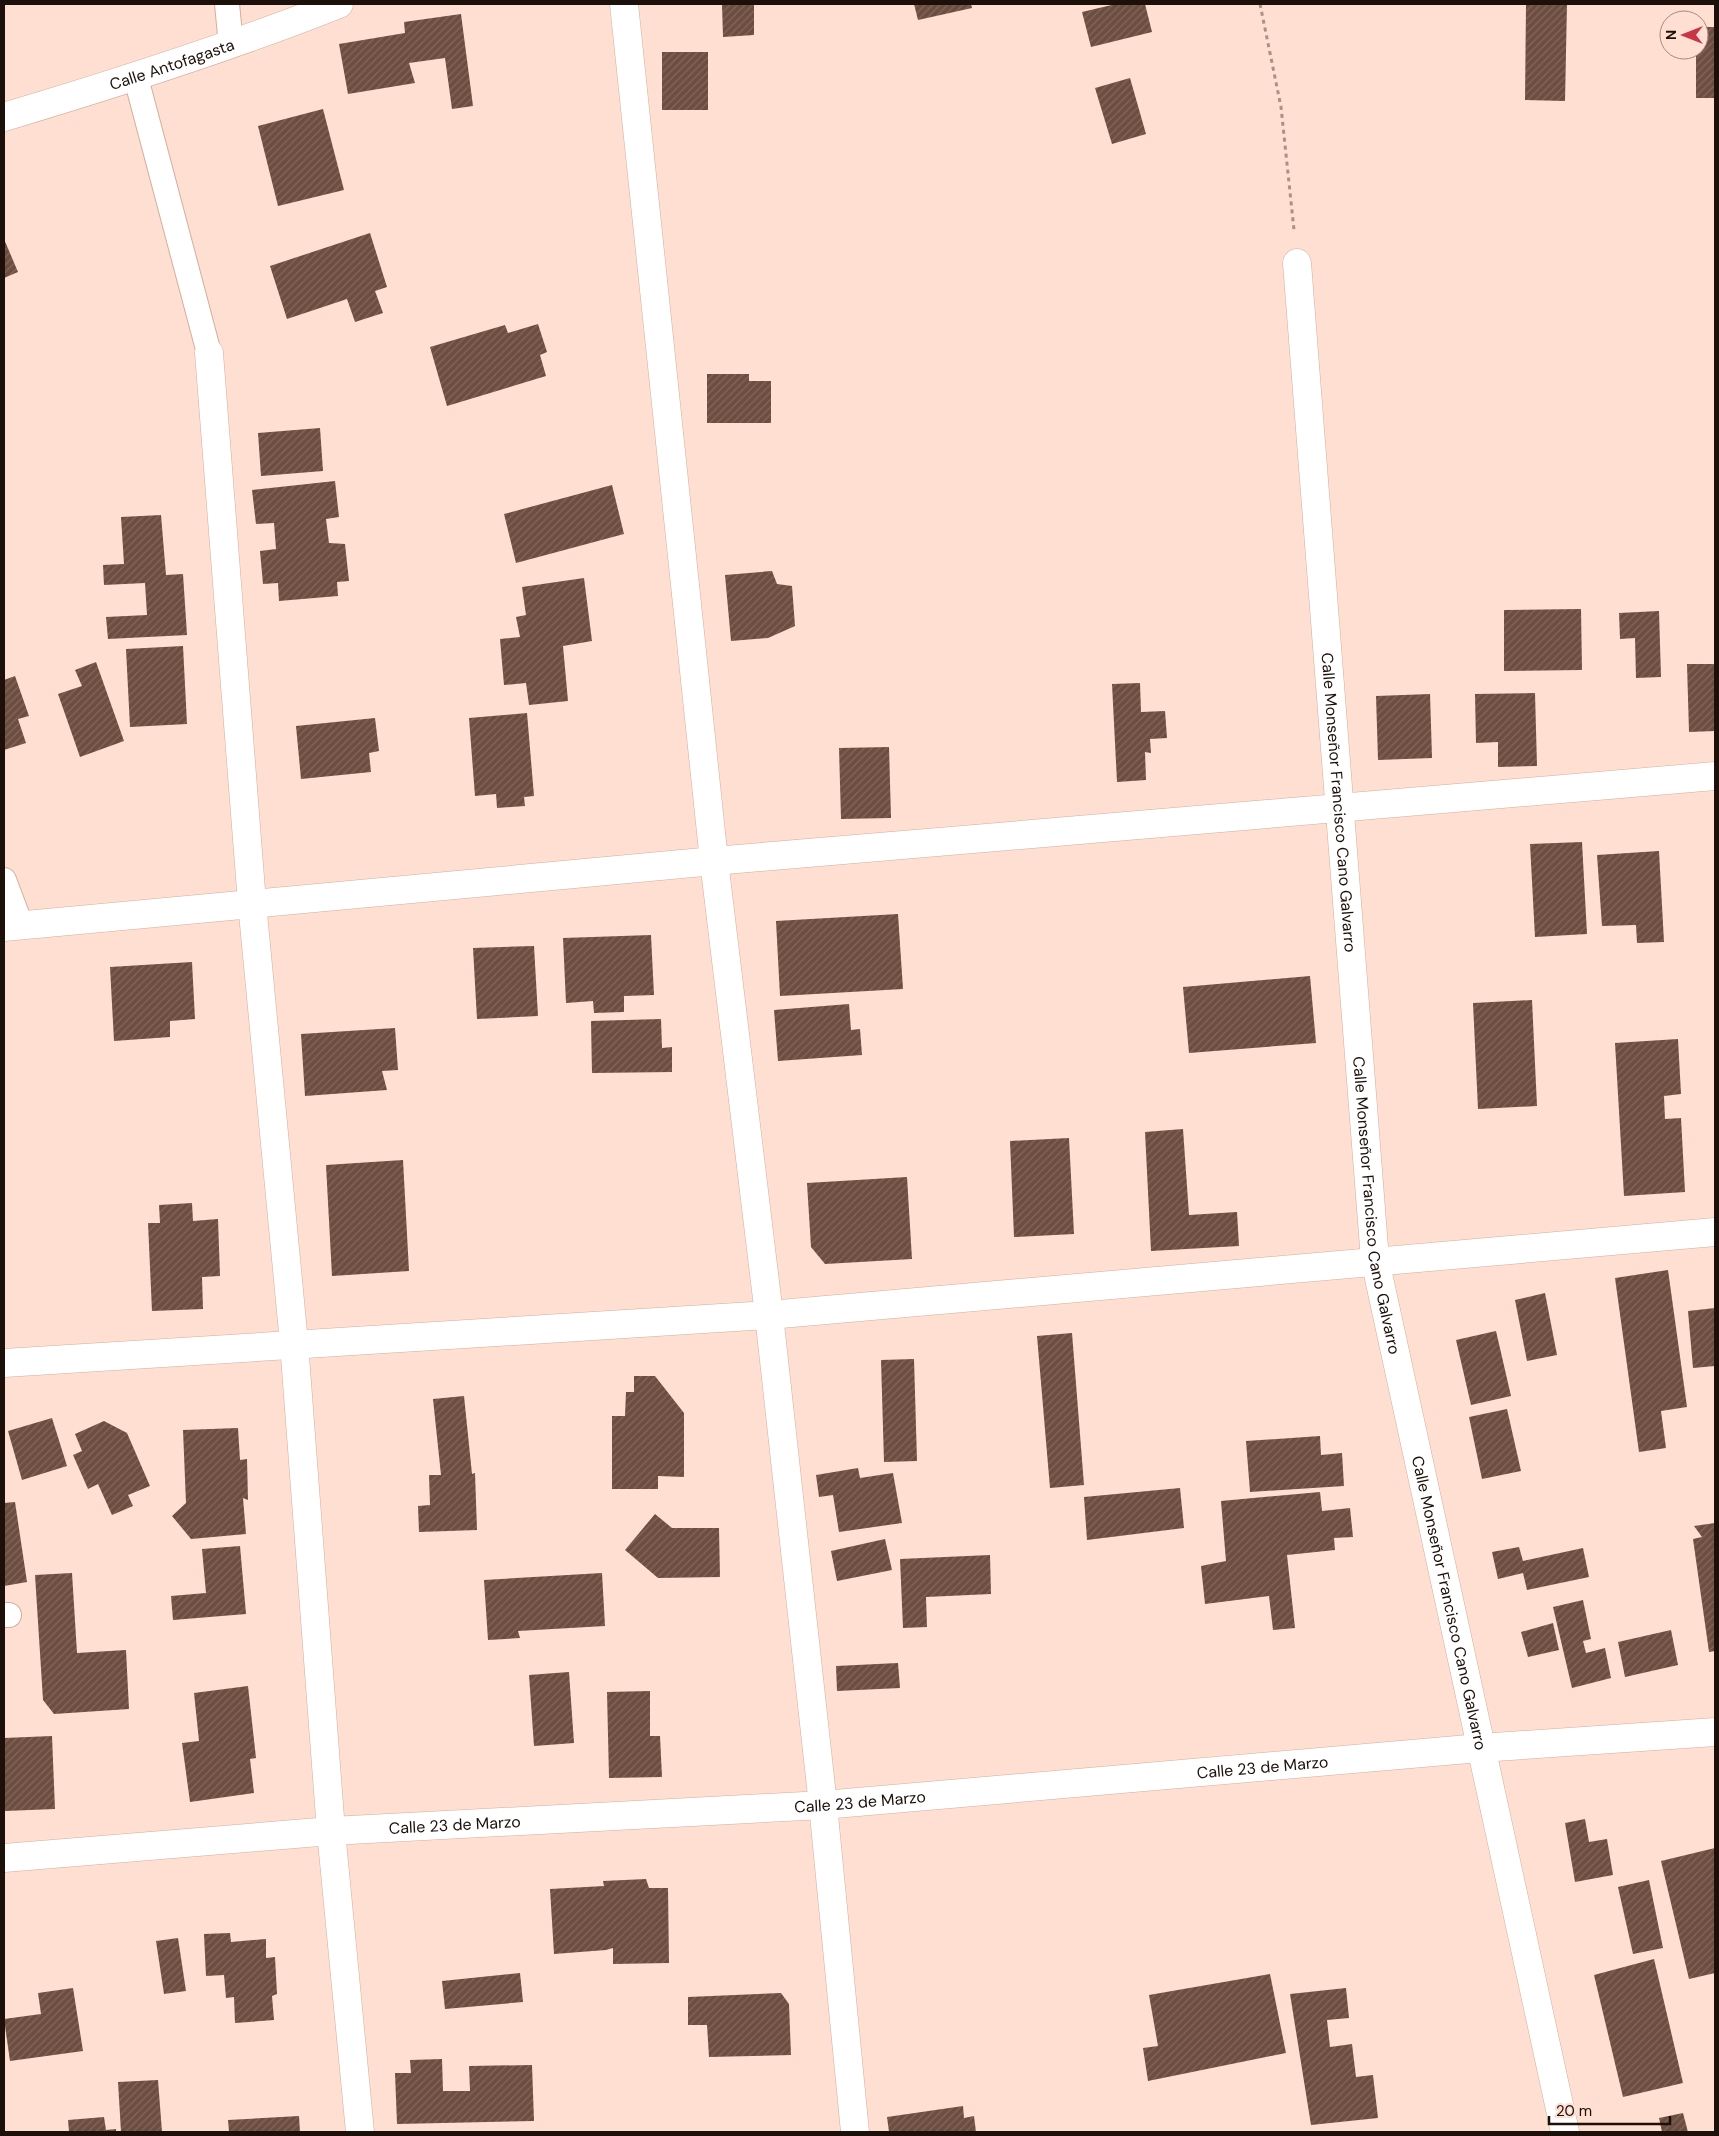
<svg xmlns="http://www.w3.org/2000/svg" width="1719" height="2136" font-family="'DM Sans',sans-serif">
<defs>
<pattern id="building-hatch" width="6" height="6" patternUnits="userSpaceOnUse" patternTransform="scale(1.25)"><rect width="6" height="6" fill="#6d4d3f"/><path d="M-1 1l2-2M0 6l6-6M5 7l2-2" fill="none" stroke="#80685d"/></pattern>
</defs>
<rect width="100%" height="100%" fill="#fedfd1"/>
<g fill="url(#building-hatch)">
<polygon points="722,4 754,4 754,35 723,37"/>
<polygon points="914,4 971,4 972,8 918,20"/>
<polygon points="1116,4 1145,4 1152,32 1091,47 1082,12"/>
<polygon points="1526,4 1567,4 1565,101 1525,100"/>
<polygon points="461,14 473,106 452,109 445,58 409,63 415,83 348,94 339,44 405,33 404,22"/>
<polygon points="1699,27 1715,27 1715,98 1696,98 1696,50 1699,50"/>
<rect x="662" y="52" width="46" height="58"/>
<polygon points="1130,78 1146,134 1112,144 1095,88"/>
<polygon points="323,109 344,190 278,206 258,126"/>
<polygon points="370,233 387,287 375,291 383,313 355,322 347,299 287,319 270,266"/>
<polygon points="4,239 18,272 4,278"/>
<polygon points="538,324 547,352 540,355 546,376 447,406 430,347 505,325 508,333"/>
<polygon points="707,374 749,374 749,381 771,381 771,423 707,423"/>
<polygon points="320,428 323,471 261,476 258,433"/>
<polygon points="335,481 339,517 326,519 329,543 345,544 349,581 337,582 338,596 279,601 278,583 263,584 260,551 276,549 274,523 256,524 252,490"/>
<polygon points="612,485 624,534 516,563 504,514"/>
<polygon points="161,515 166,575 183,574 187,635 108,639 106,617 147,615 145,583 104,585 103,565 124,564 121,517"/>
<polygon points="772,571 777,584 792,586 795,626 768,638 731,641 725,575"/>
<polygon points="584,578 592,641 563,646 568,701 529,705 526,683 504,685 500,639 520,637 516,617 526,615 522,587"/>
<polygon points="1581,609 1582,670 1504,671 1504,610"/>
<polygon points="1659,611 1661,677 1636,678 1635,638 1620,639 1619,613"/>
<polygon points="183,646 187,724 130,727 126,649"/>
<polygon points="96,662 124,741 80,757 58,694 82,686 75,670"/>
<polygon points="1687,664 1715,664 1715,731 1689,732"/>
<polygon points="15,676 29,716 18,719 26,743 4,750 4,680"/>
<polygon points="1140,683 1141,712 1165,711 1167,738 1150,739 1151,753 1145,752 1146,780 1117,782 1112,684"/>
<polygon points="1535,693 1537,766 1498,767 1498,742 1476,743 1475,694"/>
<polygon points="1430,694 1432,758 1378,760 1376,696"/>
<polygon points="527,713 534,796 524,797 525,806 497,808 496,794 475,796 469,718"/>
<polygon points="375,718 379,751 369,753 371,772 301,779 296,726"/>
<polygon points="889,747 891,818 841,819 839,748"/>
<polygon points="1582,842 1587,934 1535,937 1530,844"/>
<polygon points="1659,851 1664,942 1637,943 1636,925 1602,926 1597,855"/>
<polygon points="898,914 903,989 780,996 776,921"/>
<polygon points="651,935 654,995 624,996 624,1012 594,1013 593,1001 566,1003 563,938"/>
<polygon points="534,946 538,1016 477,1019 473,948"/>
<polygon points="192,962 195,1019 170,1021 170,1037 114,1041 110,967"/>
<polygon points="1310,976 1316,1043 1189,1053 1183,987"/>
<polygon points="1532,1000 1537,1106 1478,1109 1473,1003"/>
<polygon points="849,1004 851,1030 860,1029 862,1055 778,1061 774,1010"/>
<polygon points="661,1019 662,1048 672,1047 672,1072 592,1073 591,1021"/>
<polygon points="395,1028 398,1070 382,1071 387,1090 305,1096 301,1034"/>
<polygon points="1678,1039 1681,1094 1664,1096 1665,1119 1681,1118 1685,1192 1624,1196 1615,1043"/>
<polygon points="1183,1129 1189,1215 1237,1212 1239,1246 1151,1251 1145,1132"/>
<polygon points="1069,1138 1074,1234 1014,1237 1010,1141"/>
<polygon points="403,1160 409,1271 332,1276 326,1165"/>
<polygon points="907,1177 912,1259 825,1264 811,1247 807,1183"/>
<polygon points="192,1203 193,1221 218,1219 220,1276 202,1277 203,1309 152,1311 148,1223 160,1223 159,1205"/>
<polygon points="1668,1270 1687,1407 1661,1411 1666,1448 1639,1452 1615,1278"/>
<polygon points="1545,1293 1557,1355 1527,1361 1515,1300"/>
<polygon points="1715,1308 1715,1366 1693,1368 1688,1311"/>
<polygon points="1496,1331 1511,1396 1471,1405 1456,1340"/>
<polygon points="1072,1333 1084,1485 1050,1488 1037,1336"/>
<polygon points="914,1359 917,1461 884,1462 881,1360"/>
<polygon points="634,1376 655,1376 684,1413 684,1477 658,1476 658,1489 612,1489 612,1416 625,1416 626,1392 634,1392"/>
<polygon points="464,1396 472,1474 475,1473 477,1530 419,1532 418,1506 430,1505 429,1475 441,1475 433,1399"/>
<polygon points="1507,1409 1521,1471 1482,1479 1469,1417"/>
<polygon points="52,1418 67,1466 22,1480 8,1431"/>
<polygon points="104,1421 127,1433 150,1486 128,1495 133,1506 112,1515 98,1484 88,1489 73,1455 82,1451 75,1434"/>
<polygon points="238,1428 240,1460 247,1459 248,1500 243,1498 246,1534 191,1539 172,1516 186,1503 183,1430"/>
<polygon points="1320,1436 1321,1455 1342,1453 1344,1486 1250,1492 1246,1441"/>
<polygon points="858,1468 860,1478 893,1473 902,1523 839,1532 833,1495 819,1497 816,1475"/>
<polygon points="1180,1488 1184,1528 1087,1540 1084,1497"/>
<polygon points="1320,1492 1322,1511 1350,1508 1353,1537 1334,1538 1335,1550 1287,1555 1295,1628 1273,1630 1269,1596 1205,1604 1201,1566 1226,1561 1221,1501"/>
<polygon points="15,1502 27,1582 4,1586 4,1503"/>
<polygon points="655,1514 672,1528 719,1528 720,1577 658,1578 625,1550"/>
<polygon points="1715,1523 1715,1651 1709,1652 1693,1539 1702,1537 1694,1526"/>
<polygon points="885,1539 892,1570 837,1581 831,1551"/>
<polygon points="240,1546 246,1614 173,1620 171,1596 206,1593 202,1549"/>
<polygon points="1519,1547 1523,1561 1583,1548 1589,1577 1527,1590 1523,1573 1498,1579 1492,1552"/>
<polygon points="990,1555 991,1594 926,1597 927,1627 903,1628 900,1559"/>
<polygon points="72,1573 77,1653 126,1650 129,1709 54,1714 43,1700 35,1575"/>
<polygon points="602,1573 605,1626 518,1631 520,1638 488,1640 484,1580"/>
<polygon points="1583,1600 1591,1639 1583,1641 1586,1653 1605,1648 1611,1678 1572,1688 1553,1607"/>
<polygon points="1553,1623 1559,1650 1528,1657 1521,1632"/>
<polygon points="1671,1630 1678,1665 1625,1677 1618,1642"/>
<polygon points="898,1663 900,1688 837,1691 836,1666"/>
<polygon points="569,1672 574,1743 534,1746 529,1675"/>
<polygon points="248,1686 256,1758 250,1759 254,1793 190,1802 182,1743 199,1741 194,1693"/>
<polygon points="650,1691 650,1736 660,1736 662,1777 609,1778 607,1692"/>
<polygon points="52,1736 55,1809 5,1811 4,1738"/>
<polygon points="1585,1819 1589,1842 1607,1839 1613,1875 1575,1882 1565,1823"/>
<polygon points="1715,1848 1715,1973 1689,1979 1661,1861"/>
<polygon points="646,1879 649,1888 668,1888 669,1963 613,1964 613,1948 606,1950 554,1954 550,1889 604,1886 603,1881"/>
<polygon points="1649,1880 1663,1948 1633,1954 1618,1887"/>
<polygon points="230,1933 231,1942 266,1939 266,1958 275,1957 277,1994 272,1996 274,2020 235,2023 234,1997 226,1998 224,1975 206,1976 204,1934"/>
<polygon points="178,1938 186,1991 164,1994 156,1941"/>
<polygon points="1654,1959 1683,2083 1623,2097 1594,1975"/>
<polygon points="520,1973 523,2002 445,2009 442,1981"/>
<polygon points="1270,1974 1286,2053 1148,2081 1143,2048 1158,2046 1149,1995"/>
<polygon points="73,1988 83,2051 10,2061 4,2019 41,2014 38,1993"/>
<polygon points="1346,1988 1349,2018 1327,2020 1330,2047 1352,2044 1356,2077 1373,2075 1378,2118 1311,2125 1290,1994"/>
<polygon points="781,1993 789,2004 791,2055 709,2057 707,2025 688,2025 688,1997"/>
<polygon points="442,2059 443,2091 470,2091 469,2066 532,2065 534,2121 397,2124 395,2073 411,2073 410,2060"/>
<polygon points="158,2080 162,2132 121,2132 118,2082"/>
<polygon points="963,2106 964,2118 974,2116 976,2132 889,2132 887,2117"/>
<polygon points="1683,2113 1688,2132 1662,2132 1659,2118"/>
<polygon points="299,2116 300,2132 229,2132 228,2120"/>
<polygon points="104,2117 106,2130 116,2129 116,2132 69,2132 68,2120"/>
</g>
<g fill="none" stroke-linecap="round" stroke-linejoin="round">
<g stroke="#d3ae9e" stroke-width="26">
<g id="service">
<polyline points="227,4 231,45"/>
<polyline points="136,78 209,353"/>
<polyline points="4,880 21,925"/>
<polyline points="4,1615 9,1615"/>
</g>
</g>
<g stroke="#d3ae9e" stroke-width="29">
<g id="minor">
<polyline points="624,4 714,861 769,1315 823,1805 855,2132"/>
<path id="s1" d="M1297,263L1375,1260L1565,2132"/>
<polyline points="209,353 252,903 294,1343 331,1831 360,2132"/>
<polyline points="4,927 714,861 1715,776"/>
<polyline points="4,1363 769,1315 1715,1232"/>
<path id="s2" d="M4,1858L331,1831L823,1805L1480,1748L1715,1732"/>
</g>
</g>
<g stroke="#d3ae9e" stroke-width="29">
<g id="secondary">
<path id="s3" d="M4,117C118,83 228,48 339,4"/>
</g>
</g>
<polyline stroke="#a99186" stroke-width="3" stroke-dasharray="4 4" stroke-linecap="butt" points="1260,4 1281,107 1294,230"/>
<use href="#service" stroke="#fff" stroke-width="24"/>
<use href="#minor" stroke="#fff" stroke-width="28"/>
<use href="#secondary" stroke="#fff" stroke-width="28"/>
</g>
<g text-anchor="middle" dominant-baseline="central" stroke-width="5" stroke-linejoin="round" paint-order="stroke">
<g font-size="16" fill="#1d100a" stroke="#fedfd1">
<text stroke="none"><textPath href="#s3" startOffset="176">Calle Antofagasta</textPath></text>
<text stroke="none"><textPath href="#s1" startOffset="541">Calle Monseñor Francisco Cano Galvarro</textPath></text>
<text stroke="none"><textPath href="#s1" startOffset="946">Calle Monseñor Francisco Cano Galvarro</textPath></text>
<text stroke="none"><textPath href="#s1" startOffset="1351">Calle Monseñor Francisco Cano Galvarro</textPath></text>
<text stroke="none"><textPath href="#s2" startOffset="1262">Calle 23 de Marzo</textPath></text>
<text stroke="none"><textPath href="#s2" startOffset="858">Calle 23 de Marzo</textPath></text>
<text stroke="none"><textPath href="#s2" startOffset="452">Calle 23 de Marzo</textPath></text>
</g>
</g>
<rect width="1719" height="2136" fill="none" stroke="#1d100a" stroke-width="10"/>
<g transform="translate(1684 35) rotate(270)"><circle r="24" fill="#fedfd1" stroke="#a48c81"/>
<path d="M0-4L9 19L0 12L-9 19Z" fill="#c63646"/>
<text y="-8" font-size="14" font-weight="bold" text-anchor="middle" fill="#1d100a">N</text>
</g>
<path d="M1549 2116v8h121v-8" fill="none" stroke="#1d100a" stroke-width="2.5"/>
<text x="1556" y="2116" font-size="15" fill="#1d100a" stroke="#fedfd1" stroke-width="4" paint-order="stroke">20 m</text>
</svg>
